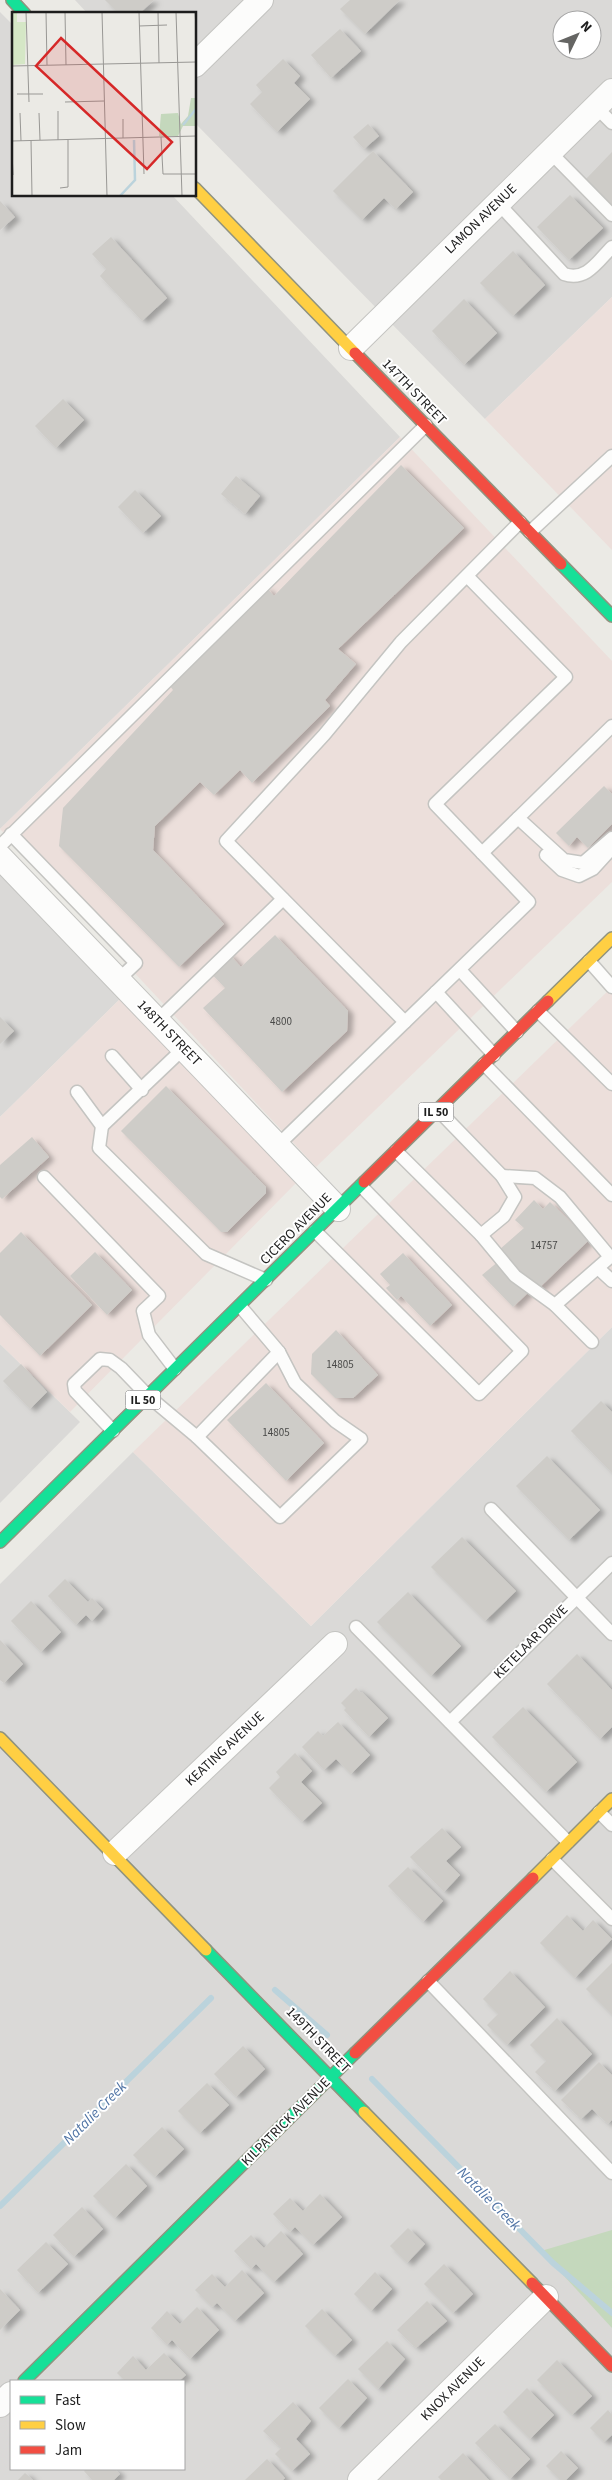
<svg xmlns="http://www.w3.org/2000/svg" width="612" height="2480" font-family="'Source Sans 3',sans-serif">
<defs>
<filter id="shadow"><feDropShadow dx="5.5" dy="3" stdDeviation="2.5" flood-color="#0004"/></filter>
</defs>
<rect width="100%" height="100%" fill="#ebeae5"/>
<g fill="#dad9d7" fill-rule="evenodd">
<path d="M75,0H612V297L485,419L195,123V14H88ZM562,20H592V50H562Z"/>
<polygon points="0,12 14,26 14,195 172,195 400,437 0,829"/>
<polygon points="0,870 123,996 0,1117"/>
<path d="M612,1327V2480H0V1584L133,1452L311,1626ZM11,2381H184V2469H11Z"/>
<polygon points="0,1344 80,1422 0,1503"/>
</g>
<g fill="#ecdfdb">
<polygon points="612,297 612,550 485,419"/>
<polygon points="400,437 612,661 612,882 316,1167 0,829"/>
<polygon points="612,987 612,1327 311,1626 133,1452"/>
<polygon points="123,996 299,1180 70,1412 0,1344 0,1117"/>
</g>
<polygon fill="#c4d8bc" points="612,2230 612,2328 541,2251"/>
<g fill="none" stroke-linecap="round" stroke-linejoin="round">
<g stroke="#bbd3dc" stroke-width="6">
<polyline points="275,1990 327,2035"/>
<polyline points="372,2079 553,2263 612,2313"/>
<polyline points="0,2206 211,1998"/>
</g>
</g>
<g fill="#ceccc8" filter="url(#shadow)">
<polygon points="105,0 154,0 140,13 138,10 134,14 119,14"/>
<polygon points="350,0 400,0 365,34 340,9"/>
<polygon points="340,29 361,51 331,78 311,55"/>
<polygon points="283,59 300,76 294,83 310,99 277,132 250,104 262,92 256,85"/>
<polygon points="368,124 379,136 364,149 353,137"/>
<polygon points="373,151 413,192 396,209 384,198 362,220 333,191"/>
<polygon points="612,152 612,208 585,180"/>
<polygon points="570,195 603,228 569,260 537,227"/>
<polygon points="0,201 15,217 0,230"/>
<polygon points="111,237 167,298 142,321 100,276 106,269 92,254"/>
<polygon points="513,251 545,285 513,316 480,283"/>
<polygon points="464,299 497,333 464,365 432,331"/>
<polygon points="63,399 84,420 56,448 35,426"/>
<polygon points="401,465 464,528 338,649 356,664 325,700 330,706 252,783 240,770 214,795 200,782 155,826 153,850 224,924 179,967 59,846 63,808 173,690 170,686 266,587 274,596"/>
<polygon points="236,476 260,496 245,514 221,494"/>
<polygon points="135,490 161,516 143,533 118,507"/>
<polygon points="604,786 612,794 612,824 588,848 577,837 569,846 556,833"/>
<polygon points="275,935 348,1011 347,1031 282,1092 203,1008 225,988 209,971 228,953 241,967"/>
<polygon points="0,1017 14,1031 0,1044"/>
<polygon points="166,1086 266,1187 266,1193 227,1232 221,1232 121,1131"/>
<polygon points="32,1137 49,1157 2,1199 0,1197 0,1165"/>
<polygon points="534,1200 543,1209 550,1202 589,1240 538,1289 535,1286 513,1307 482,1275 505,1256 499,1250 524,1228 515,1220"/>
<polygon points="21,1232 92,1305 40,1356 0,1315 0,1253"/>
<polygon points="95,1252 132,1290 107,1315 70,1276"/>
<polygon points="403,1253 452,1305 430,1326 401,1296 397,1300 386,1288 390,1285 380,1274"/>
<polygon points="336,1330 378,1375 353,1398 335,1398 311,1374 312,1354"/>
<polygon points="21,1364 47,1392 30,1409 3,1381"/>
<polygon points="266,1383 324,1443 286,1481 227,1420"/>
<polygon points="601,1401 612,1412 612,1473 571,1431"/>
<polygon points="547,1456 600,1510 569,1540 516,1486"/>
<polygon points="462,1537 516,1591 485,1621 431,1567"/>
<polygon points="65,1579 88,1602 92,1598 103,1609 92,1621 86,1615 76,1625 48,1596"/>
<polygon points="408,1592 461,1646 431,1676 377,1622"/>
<polygon points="31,1601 61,1632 41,1652 11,1621"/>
<polygon points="0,1640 23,1664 4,1683 0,1680"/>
<polygon points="577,1654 612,1690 612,1727 600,1739 547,1684"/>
<polygon points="356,1688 361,1693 362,1692 388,1718 369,1737 344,1710 346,1708 341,1703"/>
<polygon points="523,1707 577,1762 546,1792 492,1737"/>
<polygon points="338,1722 370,1755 351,1774 336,1759 324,1770 302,1747 318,1731 323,1736"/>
<polygon points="295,1753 312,1771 301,1782 322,1803 302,1822 269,1788 280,1777 276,1772"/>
<polygon points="442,1828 461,1847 446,1861 460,1875 444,1892 410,1857"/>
<polygon points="408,1867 443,1901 423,1922 388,1886"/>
<polygon points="567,1915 583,1931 593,1920 612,1939 575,1978 540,1943"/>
<polygon points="612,1963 612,2015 586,1989"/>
<polygon points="510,1971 545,2007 507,2045 487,2025 498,2014 483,1999"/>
<polygon points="557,2018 592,2054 555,2091 535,2072 546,2061 530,2045"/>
<polygon points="243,2046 265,2069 236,2097 214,2074"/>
<polygon points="599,2062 612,2075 612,2120 608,2124 592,2109 581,2119 561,2100"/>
<polygon points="207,2083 229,2105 200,2133 178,2111"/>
<polygon points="162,2127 184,2149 155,2177 133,2155"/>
<polygon points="126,2164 147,2186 115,2218 93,2196"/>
<polygon points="320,2194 342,2217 313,2245 295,2227 290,2232 273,2214 290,2198 303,2211"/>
<polygon points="82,2207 103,2229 74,2257 53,2235"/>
<polygon points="408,2228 425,2244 407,2263 390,2246"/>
<polygon points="281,2231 303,2254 274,2282 256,2264 251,2269 234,2251 251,2235 264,2248"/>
<polygon points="46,2242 68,2264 38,2293 17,2270"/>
<polygon points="444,2264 473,2294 453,2313 424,2284"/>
<polygon points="242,2270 264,2293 235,2321 217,2303 212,2307 195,2290 212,2274 225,2287"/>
<polygon points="375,2272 392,2289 371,2311 354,2294"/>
<polygon points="0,2289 20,2310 0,2330"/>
<polygon points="427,2301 447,2321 416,2348 397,2330"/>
<polygon points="197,2307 219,2330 190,2359 172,2340 167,2345 151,2328 167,2311 180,2324"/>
<polygon points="322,2309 352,2340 335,2356 305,2326"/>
<polygon points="387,2341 405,2359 378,2389 358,2369"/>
<polygon points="164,2353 186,2375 179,2381 125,2381 117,2373 133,2356 146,2370"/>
<polygon points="557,2360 592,2396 572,2415 537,2380"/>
<polygon points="348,2379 367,2398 339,2428 319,2408"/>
<polygon points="527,2388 554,2415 530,2439 503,2412"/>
<polygon points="293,2402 311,2421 296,2439 310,2454 292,2471 275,2454 281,2448 263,2431"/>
<polygon points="608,2410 612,2415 612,2435 604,2442 590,2428"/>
<polygon points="495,2424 530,2459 510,2479 475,2443"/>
<polygon points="561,2451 578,2468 566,2480 560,2480 546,2466"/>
<polygon points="463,2453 489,2480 441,2480 438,2477"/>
<polygon points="267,2459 285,2478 283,2480 245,2480"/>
<polygon points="86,2469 114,2469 120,2474 114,2480 92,2480 84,2471"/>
<polygon points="25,2473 33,2480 18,2480"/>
</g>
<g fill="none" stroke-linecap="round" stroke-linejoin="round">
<g stroke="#c4c4c1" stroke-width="15">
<g id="lane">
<polyline points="596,107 612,123"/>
<polyline points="550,152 612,215"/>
<path d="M498,203L564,274C586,282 598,261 612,247"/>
<polyline points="530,532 612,456"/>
<polyline points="612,726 518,818 564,860 583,863 612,838"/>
<polyline points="11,834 136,963 118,980"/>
<polyline points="0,846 426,425"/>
<polyline points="482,853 518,818"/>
<polyline points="546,855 562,870 579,876 593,869 612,848"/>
<polyline points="589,961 612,987"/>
<polyline points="460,970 517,1032"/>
<polyline points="436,992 494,1055"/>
<polyline points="538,1011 612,1084"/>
<polyline points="157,1021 283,899"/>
<polyline points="405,1022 529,902 435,804 566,677 467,576"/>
<polyline points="112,1056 142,1090"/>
<polyline points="484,1064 612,1195"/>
<polyline points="77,1092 102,1126 184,1048"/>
<polyline points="102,1126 99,1148 206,1254 266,1280"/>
<polyline points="277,1146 405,1022 226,841 324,735 401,642 520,522"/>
<polyline points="396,1151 481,1235 504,1216 515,1197 502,1176 438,1110"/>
<polyline points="44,1177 159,1296 143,1311 149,1335 175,1369"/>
<polyline points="315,1231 479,1394 522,1351 361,1186"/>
<polyline points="481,1235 515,1276 555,1305 610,1257 560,1197 535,1178 502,1176"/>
<polyline points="599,1269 612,1281"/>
<polyline points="555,1305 592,1342"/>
<polyline points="113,1431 75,1391 74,1384 100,1359 110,1360 121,1368 148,1396 197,1437 279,1352 240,1306"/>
<polyline points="197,1437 280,1517 361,1439 335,1421 295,1383 279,1352"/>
<polyline points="491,1509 612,1634"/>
<polyline points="356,1627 568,1842"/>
<polyline points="450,1722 612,1563"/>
<polyline points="599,1812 612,1825"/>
<polyline points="552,1859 612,1919"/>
<polyline points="428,1981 612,2173"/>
</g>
</g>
<g stroke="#c4c4c1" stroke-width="26">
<g id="street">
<polyline points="195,65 261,0"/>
<polyline points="351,348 612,91"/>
<polyline points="0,857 338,1209"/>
<polyline points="115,1853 335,1644"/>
<polyline points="0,2405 11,2394"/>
<polyline points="360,2480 546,2297"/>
</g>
</g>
<g stroke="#90937f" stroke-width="14">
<g id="fast">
<polyline points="12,0 25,14"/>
<polyline points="561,564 612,616"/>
<polyline points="0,1542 364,1182"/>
<polyline points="206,1950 364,2112"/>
<polyline points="24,2381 355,2053"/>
</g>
</g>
<g stroke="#90937f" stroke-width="14">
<g id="slow">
<polyline points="195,188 355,353"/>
<polyline points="548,1001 612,938"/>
<polyline points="0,1738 206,1950"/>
<polyline points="533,1878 612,1799"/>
<polyline points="364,2112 532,2283"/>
</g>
</g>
<g stroke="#90937f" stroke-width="14">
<g id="jam">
<polyline points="355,353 561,564"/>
<polyline points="364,1182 548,1001"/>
<polyline points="355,2053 533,1878"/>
<polyline points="532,2283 612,2366"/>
</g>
</g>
<use href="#lane" stroke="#fcfcfb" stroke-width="12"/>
<use href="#street" stroke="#fcfcfb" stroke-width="24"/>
<use href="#fast" stroke="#16e098" stroke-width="11"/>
<use href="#slow" stroke="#ffcf43" stroke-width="11"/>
<use href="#jam" stroke="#f24e42" stroke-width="11"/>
</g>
<g text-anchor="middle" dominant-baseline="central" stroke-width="4" stroke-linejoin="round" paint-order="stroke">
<g font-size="11" fill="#494948">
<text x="281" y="1021">4800</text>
<text x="544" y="1245">14757</text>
<text x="340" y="1364">14805</text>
<text x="276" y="1432">14805</text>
</g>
<g fill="#fff" stroke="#616161" stroke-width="1">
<rect x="418.5" y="1102.5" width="35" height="19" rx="4"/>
<rect x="125.5" y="1390.5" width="35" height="19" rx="4"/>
</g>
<g font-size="12" font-weight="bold" fill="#1d1d1d">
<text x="436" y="1112">IL 50</text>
<text x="143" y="1400">IL 50</text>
</g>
<g font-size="14" fill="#1d1d1d" stroke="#fff">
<text transform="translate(481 219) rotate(-44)">LAMON AVENUE</text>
<text transform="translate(414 392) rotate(46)">147TH STREET</text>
<text transform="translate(169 1033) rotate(46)">148TH STREET</text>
<text transform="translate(296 1229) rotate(-45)">CICERO AVENUE</text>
<text transform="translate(531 1642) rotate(-45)">KETELAAR DRIVE</text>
<text transform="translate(225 1749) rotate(-43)">KEATING AVENUE</text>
<text transform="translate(318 2040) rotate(46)">149TH STREET</text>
<text transform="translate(286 2122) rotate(-45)">KILPATRICK AVENUE</text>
<text transform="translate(453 2389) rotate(-45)">KNOX AVENUE</text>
</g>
<g font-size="15" font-style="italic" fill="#5074a5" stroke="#fff">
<text transform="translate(95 2113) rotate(-45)">Natalie Creek</text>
<text transform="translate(489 2199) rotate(45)">Natalie Creek</text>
</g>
</g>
<g transform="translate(12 12)">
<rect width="184" height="184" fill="#ebeae5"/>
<path d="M0,0H5V10H14L13,52L0,53Z" fill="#d5e7c6"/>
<path d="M179,86H184V114H171L166,124H147L149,102L166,101L169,112L176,104Z" fill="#c4d8bc"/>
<path fill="none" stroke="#bbd3dc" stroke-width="2.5" d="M171,113L184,97M108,184L123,168L122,128"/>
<path fill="none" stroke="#999895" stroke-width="1" d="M14,0L17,90M34,0L35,53M53,0L54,53M90,0L95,184M127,0L132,162M146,0L147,51M164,0L170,184M183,0L184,15M127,14L155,13M0,54L184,50M5,82H31M53,90L92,89M46,99V128M8,101L9,129M27,101L28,128M111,107V126M149,125L151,162H184M19,128L20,184M0,129L184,124M0,140L1,163M48,176L56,175V128"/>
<path fill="#d62828" fill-opacity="0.15" stroke="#d62828" stroke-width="2.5" d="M49,26L160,130L135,157L24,54Z"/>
<rect width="184" height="184" fill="none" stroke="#1d1d1d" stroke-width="2.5"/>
</g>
<rect x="10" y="2380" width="175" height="90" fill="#ffffff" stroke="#a5a5a5"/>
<rect x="20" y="2396" width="25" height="8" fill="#16e098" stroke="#a5a5a5"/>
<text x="55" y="2405" font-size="15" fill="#1d1d1d">Fast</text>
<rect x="20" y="2421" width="25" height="8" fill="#ffcf43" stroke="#a5a5a5"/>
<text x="55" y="2430" font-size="15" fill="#1d1d1d">Slow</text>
<rect x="20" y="2446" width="25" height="8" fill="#f24e42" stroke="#a5a5a5"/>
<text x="55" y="2455" font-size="15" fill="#1d1d1d">Jam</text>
<g transform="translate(577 35) rotate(47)"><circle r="24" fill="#ffffff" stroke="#a5a5a5"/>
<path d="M0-4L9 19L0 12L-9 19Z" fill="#656563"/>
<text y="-8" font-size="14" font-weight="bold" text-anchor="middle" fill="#1d1d1d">N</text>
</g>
</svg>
